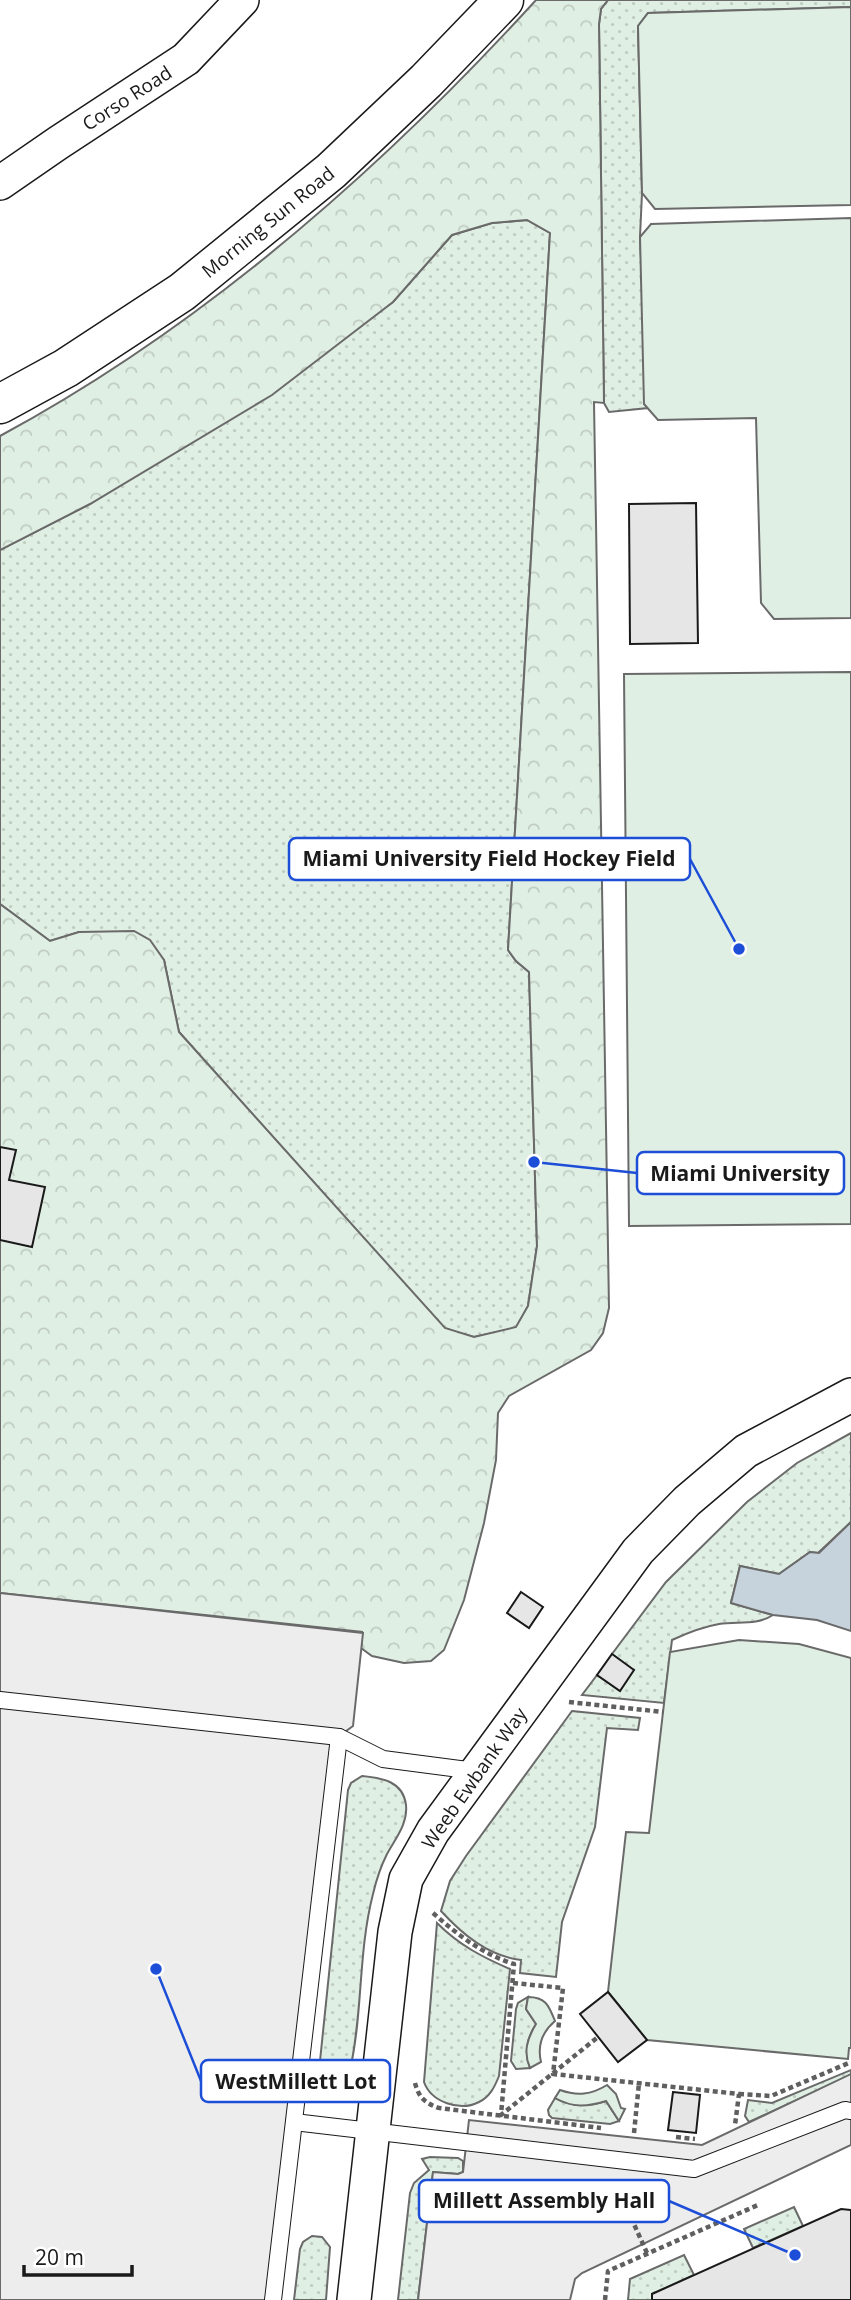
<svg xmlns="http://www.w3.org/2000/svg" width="851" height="2300" font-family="'Open Sans',sans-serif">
<defs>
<pattern id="grass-dots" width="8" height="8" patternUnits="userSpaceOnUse" patternTransform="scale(1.75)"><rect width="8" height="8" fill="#e0efe3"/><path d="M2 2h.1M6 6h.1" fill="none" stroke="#c0ccc2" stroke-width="1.8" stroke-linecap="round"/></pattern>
<pattern id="forest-crowns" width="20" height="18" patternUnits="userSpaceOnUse" patternTransform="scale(1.75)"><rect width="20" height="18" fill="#e0efe3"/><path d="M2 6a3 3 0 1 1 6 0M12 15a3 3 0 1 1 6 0" fill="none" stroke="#c0ccc2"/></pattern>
</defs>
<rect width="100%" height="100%" fill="#fff"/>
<g fill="url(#grass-dots)" stroke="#6a6a6a" stroke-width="2">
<polygon points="608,0 851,0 851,7 648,13 638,26 642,193 640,237 648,408 609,412 604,403 599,24 601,9"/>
<polygon points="527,220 550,233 508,950 516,961 529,972 537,1246 528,1306 516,1328 474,1337 445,1329 179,1032 164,960 79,932 50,941 0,904 0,550 90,504 393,302 452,235 492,223"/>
<path d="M851,1433V1522L818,1553L810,1552L779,1574L740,1566L731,1603L773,1615C756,1626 738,1621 719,1624C702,1627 687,1633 672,1640L664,1703L582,1695L597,1675L619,1690L633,1670L612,1654L666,1582L747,1502L797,1463Z"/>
<path d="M572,1711L640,1718L638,1730L607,1728L595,1827L562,1922L556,1977L520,1973L521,1960C488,1956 462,1934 441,1911L450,1881L466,1856Z"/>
<path d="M362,1776C382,1778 403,1781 406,1805C408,1824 395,1839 387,1854C381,1866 376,1881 373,1894C358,1952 363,2013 350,2070C337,2080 322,2078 320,2061L348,1790L351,1783Z"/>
<path d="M437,1923C459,1945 482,1957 510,1969L499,2076C495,2086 490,2097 479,2102C460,2112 431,2102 424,2082Z"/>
<path d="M528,1997L526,2009L536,2024C527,2038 524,2053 530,2068L516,2069L511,2061L516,2009L518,2003Z"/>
<polygon points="851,2070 851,2075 749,2122 745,2116 748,2100 772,2103"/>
<path d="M555,2098C572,2107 588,2107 606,2101L619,2121L610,2124L552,2118L549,2115L548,2110Z"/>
<polygon points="430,2157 458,2158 463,2161 463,2172 458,2174 433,2172 418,2300 398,2300 410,2193 414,2183 429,2170 422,2159"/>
<polygon points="794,2207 803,2226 753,2248 744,2229"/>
<polygon points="312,2236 322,2237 330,2247 326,2300 294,2300 300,2249 303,2242"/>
<polygon points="684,2255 694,2275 652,2294 652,2300 628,2300 630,2279"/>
</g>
<path fill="url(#forest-crowns)" stroke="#6a6a6a" stroke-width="2" d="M536,0H608L601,9L599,24L604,403L594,402L609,1308L603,1333L591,1350L509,1396L498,1413L496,1460L484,1523L464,1600L444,1650L431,1661L404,1663L372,1656L361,1648L362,1632L0,1593V904L50,941L79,932L134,931L150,940L164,960L179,1032L445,1328L474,1337L516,1327L528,1306L537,1246L529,972L516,961L508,950L550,233L527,220L492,223L452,235L393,302L272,395L90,504L0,550V436C204,326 381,170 536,0Z"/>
<g fill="#e0efe3" stroke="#6a6a6a" stroke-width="2">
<polygon points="851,7 851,205 655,209 642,193 638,26 648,13"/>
<polygon points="851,218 851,618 774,619 761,603 756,418 658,420 644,404 640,237 651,224"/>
<polygon points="851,672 851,1224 629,1226 624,674"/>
<polygon points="739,1640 799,1644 851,1658 851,2048 849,2048 848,2059 647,2040 608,1992 626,1832 649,1833 670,1652"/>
<path d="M528,1997C546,1997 549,2006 555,2021C542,2032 537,2045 541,2062L530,2068C523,2052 527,2039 536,2024L526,2009Z"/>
<path d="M607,2085L616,2094L621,2108L625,2109L619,2121L606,2101C587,2107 573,2108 555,2098L560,2090C577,2096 591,2095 607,2085Z"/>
</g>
<g fill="#ededed" stroke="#6a6a6a" stroke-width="2">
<polygon points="0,1593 363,1633 353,1726 338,1737 273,2300 0,2300"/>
<polygon points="851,2074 851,2145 582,2273 575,2279 570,2300 418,2300 433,2172 458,2174 463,2172 469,2120 702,2145"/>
</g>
<polygon fill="#c6d2dc" stroke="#6a6a6a" stroke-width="2" points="851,1522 851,1631 817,1620 773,1615 731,1603 740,1566 779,1574 810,1552 819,1553"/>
<g fill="#e6e6e6" stroke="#1a1a1a" stroke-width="2">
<polygon points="696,503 698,643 630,644 629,504"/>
<polygon points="0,1147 16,1150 9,1180 45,1187 32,1247 0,1240"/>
<polygon points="521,1592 543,1607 529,1628 507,1613"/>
<polygon points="612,1654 634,1670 620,1691 597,1675"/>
<polygon points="608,1992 647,2040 618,2062 580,2014"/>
<polygon points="673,2092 700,2095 696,2133 668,2130"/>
<polygon points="841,2209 851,2210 851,2300 652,2300 652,2294"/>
</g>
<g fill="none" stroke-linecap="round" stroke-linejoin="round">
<g stroke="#1a1a1a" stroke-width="18">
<g id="lane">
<polyline points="0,1700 339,1737 383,1759 475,1771"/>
<polyline points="294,2122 694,2169 845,2110 851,2111"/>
<polyline points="273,2300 339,1737"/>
</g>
</g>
<g stroke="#1a1a1a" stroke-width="36">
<g id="street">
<polyline points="0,183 58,143 186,59 242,0"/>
<polyline points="354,2300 395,1932 406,1879 433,1831 638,1551 687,1501 746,1451 851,1395"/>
</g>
</g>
<g stroke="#1a1a1a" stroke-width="41">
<polyline id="secondary" points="0,404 66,368 182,292 331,171 426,81 504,0"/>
</g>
<g stroke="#5f5f5f" stroke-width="4.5" stroke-dasharray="5 3.5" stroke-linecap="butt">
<polyline points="569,1702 663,1712"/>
<path d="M433,1913C458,1935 482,1954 514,1964L501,2115L598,2037"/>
<polyline points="513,1983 563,1988 553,2074 739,2094 735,2125"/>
<path d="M415,2083C419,2098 425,2103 439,2108L601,2128"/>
<polyline points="739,2094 771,2096 851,2062"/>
<polyline points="634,2133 639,2083"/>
<polyline points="676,2137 695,2139"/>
<polyline points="624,2202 647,2253"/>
<polyline points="605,2300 608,2271 758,2205"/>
</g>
<use href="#lane" stroke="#fff" stroke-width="16"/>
<use href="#street" stroke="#fff" stroke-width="33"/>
<use href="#secondary" stroke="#fff" stroke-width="38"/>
</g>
<g text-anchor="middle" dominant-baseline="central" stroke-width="5" stroke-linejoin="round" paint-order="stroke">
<g font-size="19" fill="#1a1a1a" stroke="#fff">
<text transform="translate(127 98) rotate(-33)">Corso Road</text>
<text transform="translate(268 222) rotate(-39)">Morning Sun Road</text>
<text transform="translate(474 1778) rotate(-55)">Weeb Ewbank Way</text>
</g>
</g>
<path fill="none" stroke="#1d4ed8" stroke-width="2.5" d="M739 949L690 859M534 1162L637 1173M156 1969L201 2081M795 2255L669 2201"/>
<g fill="#1d4ed8" stroke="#fff" stroke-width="2.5">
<circle cx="739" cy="949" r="7"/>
<circle cx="534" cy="1162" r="7"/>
<circle cx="156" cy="1969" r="7"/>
<circle cx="795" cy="2255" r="7"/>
</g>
<g fill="#fff" stroke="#1d4ed8" stroke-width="2.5">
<rect x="289" y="838" width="401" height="42" rx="7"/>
<rect x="637" y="1152" width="207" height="42" rx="7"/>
<rect x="201" y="2060" width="189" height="42" rx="7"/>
<rect x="419" y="2180" width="250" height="42" rx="7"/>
</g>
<g font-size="21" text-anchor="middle" font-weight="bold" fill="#1a1a1a">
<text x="489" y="866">Miami University Field Hockey Field</text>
<text x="740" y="1181">Miami University</text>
<text x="296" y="2089">WestMillett Lot</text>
<text x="544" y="2208">Millett Assembly Hall</text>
</g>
<path d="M24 2265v10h108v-10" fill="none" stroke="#1a1a1a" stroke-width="3.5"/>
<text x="35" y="2265" font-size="21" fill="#1a1a1a" stroke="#ffffff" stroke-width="5" paint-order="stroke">20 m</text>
</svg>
